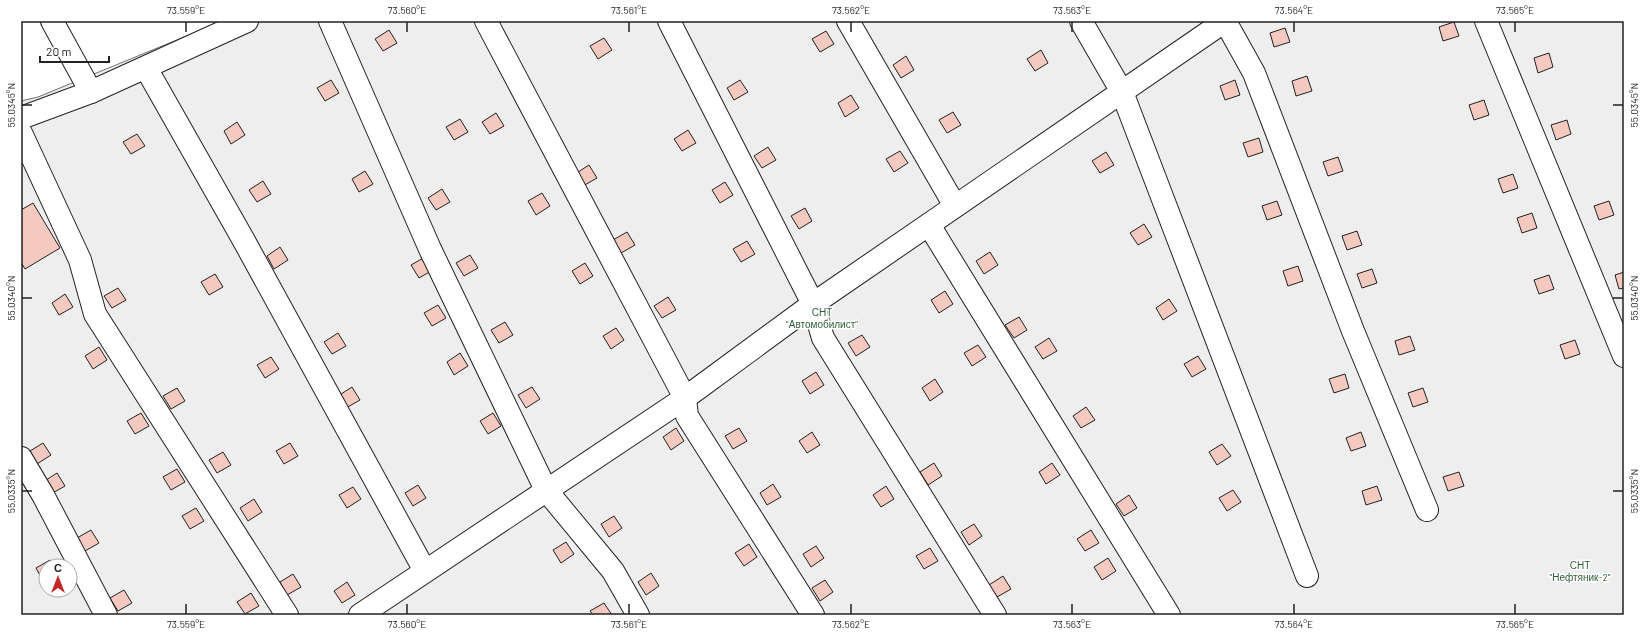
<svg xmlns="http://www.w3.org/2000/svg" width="1645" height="636" font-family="Barlow,sans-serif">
<rect width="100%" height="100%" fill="#fff"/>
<path fill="#eee" stroke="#6f6f6f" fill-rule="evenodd" d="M223,21H1624V615H21V101L38,97ZM46,566H70V590H46Z"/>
<g fill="#f3c9c0" stroke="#222">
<polygon points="1454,22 1459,36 1443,41 1439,27"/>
<polygon points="1285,28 1290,42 1274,47 1270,33"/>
<polygon points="389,30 397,43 383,51 375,39"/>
<polygon points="826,31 834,44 820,52 812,39"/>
<polygon points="604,38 612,50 598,59 590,46"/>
<polygon points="1041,50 1048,63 1035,71 1027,59"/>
<polygon points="1549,53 1553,67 1538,73 1534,58"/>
<polygon points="906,56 914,70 901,78 893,65"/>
<polygon points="1307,76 1312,91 1296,96 1292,81"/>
<polygon points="331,80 339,93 325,101 317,88"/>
<polygon points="740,80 748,92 734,100 727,88"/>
<polygon points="1235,80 1240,95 1225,100 1220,86"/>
<polygon points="851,95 859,108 845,117 838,103"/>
<polygon points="1484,100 1489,115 1474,120 1469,105"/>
<polygon points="953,112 961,125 947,133 939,120"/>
<polygon points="496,113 504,126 490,134 482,122"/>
<polygon points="460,119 468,132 454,140 446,127"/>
<polygon points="1567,120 1571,134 1556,140 1551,125"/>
<polygon points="237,122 245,135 231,144 224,131"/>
<polygon points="688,130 696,143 682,151 674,139"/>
<polygon points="137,134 145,146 131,154 123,142"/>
<polygon points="1259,138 1263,152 1248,157 1243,143"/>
<polygon points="768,147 776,160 762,168 754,156"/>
<polygon points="900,151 908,163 894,172 886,159"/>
<polygon points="1106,152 1114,165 1100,173 1092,161"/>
<polygon points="1338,157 1343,171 1328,176 1323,162"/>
<polygon points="589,165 597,178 583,186 575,174"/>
<polygon points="365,171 373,184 359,192 352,179"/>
<polygon points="1513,174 1518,188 1503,193 1498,179"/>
<polygon points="263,181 271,194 257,202 249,190"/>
<polygon points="725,182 733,195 720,203 712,190"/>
<polygon points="442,189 450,202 436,210 428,198"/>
<polygon points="542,193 550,206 536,215 528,201"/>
<polygon points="1277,201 1282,215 1267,220 1262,206"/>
<polygon points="1609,201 1614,215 1599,220 1594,206"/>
<polygon points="33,203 60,248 25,269 21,262 21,210"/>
<polygon points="805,208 812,221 799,229 791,216"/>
<polygon points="1532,213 1537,228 1522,233 1517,218"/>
<polygon points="1144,224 1152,237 1138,245 1130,233"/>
<polygon points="1357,231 1362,245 1347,250 1342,236"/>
<polygon points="627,232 635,245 621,253 613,240"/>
<polygon points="747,241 755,254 741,262 733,249"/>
<polygon points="280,247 288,260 274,269 267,256"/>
<polygon points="990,252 998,265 984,274 976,261"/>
<polygon points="470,255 478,268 464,276 456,263"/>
<polygon points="425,257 433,270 419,278 411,265"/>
<polygon points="585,263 593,276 580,284 572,271"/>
<polygon points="1298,266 1303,281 1288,286 1283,271"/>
<polygon points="1372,269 1377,283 1362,288 1357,274"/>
<polygon points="1624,272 1624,288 1619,289 1615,275"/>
<polygon points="215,274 223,287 209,295 201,282"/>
<polygon points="1549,275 1554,289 1539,294 1534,280"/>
<polygon points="118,288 126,300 112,308 104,296"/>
<polygon points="945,291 953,304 939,313 931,300"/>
<polygon points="65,294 73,307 59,315 52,303"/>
<polygon points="668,297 676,310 662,318 654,306"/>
<polygon points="1169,299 1177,311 1163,320 1156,308"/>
<polygon points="438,305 446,318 432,326 424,313"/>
<polygon points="1019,317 1027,330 1014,338 1005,325"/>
<polygon points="505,322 513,335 499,343 491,330"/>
<polygon points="616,328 624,340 611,349 603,336"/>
<polygon points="338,333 346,346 332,354 324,342"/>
<polygon points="862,335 870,347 856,356 848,343"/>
<polygon points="1410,336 1415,350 1399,355 1395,341"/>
<polygon points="1049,338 1057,351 1043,359 1035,347"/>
<polygon points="1575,340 1580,354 1565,359 1560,345"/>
<polygon points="978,345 986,357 972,366 964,353"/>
<polygon points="99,347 107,360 93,369 85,356"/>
<polygon points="460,353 468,366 454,375 447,362"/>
<polygon points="1198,356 1206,369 1192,377 1184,364"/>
<polygon points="271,357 279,369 265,378 257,365"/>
<polygon points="816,372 824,385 810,394 802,381"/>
<polygon points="1345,374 1349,388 1334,393 1329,379"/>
<polygon points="935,379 943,392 930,401 922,388"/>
<polygon points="352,387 360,400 346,408 338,396"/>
<polygon points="532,387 540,399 526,408 518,395"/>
<polygon points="177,388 185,401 171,409 163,396"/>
<polygon points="1423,388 1428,402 1413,407 1408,393"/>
<polygon points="1086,407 1095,420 1081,428 1073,416"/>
<polygon points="141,413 149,426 135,434 127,421"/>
<polygon points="493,413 501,426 488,434 480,421"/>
<polygon points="676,428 684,441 671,450 663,437"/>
<polygon points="739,428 747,441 733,449 725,436"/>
<polygon points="812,432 820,445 807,453 799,441"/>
<polygon points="1361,432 1366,446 1351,451 1346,438"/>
<polygon points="43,443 51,455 37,464 30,451"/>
<polygon points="290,443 298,456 284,464 276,451"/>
<polygon points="1222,444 1231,456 1217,465 1209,452"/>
<polygon points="223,452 231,465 217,473 209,460"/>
<polygon points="934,463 942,476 928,485 920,472"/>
<polygon points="1052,463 1060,475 1046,484 1039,472"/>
<polygon points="177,469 185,482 171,490 163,477"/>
<polygon points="1459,472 1464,486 1448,491 1443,477"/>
<polygon points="57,473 65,486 51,494 43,482"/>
<polygon points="773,484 781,497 767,505 760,493"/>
<polygon points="418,485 426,498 413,506 405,493"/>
<polygon points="886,486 894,499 881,507 873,495"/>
<polygon points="1377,486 1382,500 1366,505 1362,491"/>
<polygon points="353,487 361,499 347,508 339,495"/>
<polygon points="1233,490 1241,502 1227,511 1219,498"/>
<polygon points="1129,495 1137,508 1124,516 1116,504"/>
<polygon points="254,499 262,512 248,521 240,508"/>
<polygon points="196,508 204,521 190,529 182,516"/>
<polygon points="614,516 622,528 609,537 601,524"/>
<polygon points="974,524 982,536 969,545 961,532"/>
<polygon points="91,530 99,543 85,551 77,538"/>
<polygon points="1091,530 1099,543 1085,551 1077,539"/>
<polygon points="566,542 574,554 561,563 553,550"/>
<polygon points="749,544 757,557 744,566 735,553"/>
<polygon points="816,546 824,558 811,567 803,554"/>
<polygon points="930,548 938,561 924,569 916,556"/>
<polygon points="1108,558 1116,571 1102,580 1094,567"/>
<polygon points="50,560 53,566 46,566 46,579 43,581 36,568"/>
<polygon points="651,573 659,586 646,595 638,582"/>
<polygon points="293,574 301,587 287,595 280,582"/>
<polygon points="1003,576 1011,589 997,597 989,585"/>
<polygon points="825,580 833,592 820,601 812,588"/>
<polygon points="347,582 355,595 342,603 334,591"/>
<polygon points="124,590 132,603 118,611 110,598"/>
<polygon points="251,593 259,606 245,614 237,602"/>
<polygon points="604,603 612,615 593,615 590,611"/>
</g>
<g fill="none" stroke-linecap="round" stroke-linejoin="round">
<g stroke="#222" stroke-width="24">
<g id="minor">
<polyline points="52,21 91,92"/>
<polyline points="330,21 430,249 546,490 613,571 638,615"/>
<polyline points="486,21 685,398 687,416 813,615"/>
<polyline points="669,21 813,304 823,338 995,615"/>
<polyline points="848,21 955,206"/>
<polyline points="1081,21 1122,92 1307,576"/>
<polyline points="1225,21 1254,73 1353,331 1427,510"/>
<polyline points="1486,21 1624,356"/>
<polyline points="146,68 243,239 425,571"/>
<polyline points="21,118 91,92 247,21"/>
<polyline points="21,133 80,260 95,314 287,615"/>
<polyline points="929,225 1169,615"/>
<polyline points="21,458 43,495 106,615"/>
<polyline points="360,615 685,398 813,304 1225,21"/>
</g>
</g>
<use href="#minor" stroke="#fff" stroke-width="22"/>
</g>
<path fill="none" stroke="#222" stroke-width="1.5" d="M186,22V32M407,22V32M629,22V32M851,22V32M1072,22V32M1294,22V32M1515,22V32M22,105H32M1613,105H1623M22,298H32M1613,298H1623M22,491H32M1613,491H1623M186,604V614M407,604V614M629,604V614M851,604V614M1072,604V614M1294,604V614M1515,604V614"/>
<g text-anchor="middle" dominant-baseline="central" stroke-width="3" stroke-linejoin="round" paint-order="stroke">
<g font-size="10" fill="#2f5e38" stroke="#fff">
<text x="822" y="312">СНТ<tspan x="822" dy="12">"Автомобилист"</tspan></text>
<text x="1580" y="565">СНТ<tspan x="1580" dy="12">"Нефтяник-2"</tspan></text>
</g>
</g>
<rect width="1645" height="636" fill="none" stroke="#ffffff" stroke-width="44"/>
<g transform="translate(58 578)"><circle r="19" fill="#ffffff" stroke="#a7a7a7"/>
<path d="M0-3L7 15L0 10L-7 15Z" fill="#c62828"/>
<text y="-6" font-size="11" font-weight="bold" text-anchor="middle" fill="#222222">С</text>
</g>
<path d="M40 56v6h69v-6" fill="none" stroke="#222222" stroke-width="2"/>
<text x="46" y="56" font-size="12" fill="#222222" stroke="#ffffff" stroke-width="3" paint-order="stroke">20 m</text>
<rect x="22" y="22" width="1601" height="592" fill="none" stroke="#222" stroke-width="1.5"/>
<g font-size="10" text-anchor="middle" fill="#222">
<text x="186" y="14">73.559°E</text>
<text x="407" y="14">73.560°E</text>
<text x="629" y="14">73.561°E</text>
<text x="851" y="14">73.562°E</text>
<text x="1072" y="14">73.563°E</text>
<text x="1294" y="14">73.564°E</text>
<text x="1515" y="14">73.565°E</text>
<text transform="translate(11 105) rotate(-90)" y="4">55.0345°N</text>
<text transform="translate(1634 105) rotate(-90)" y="4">55.0345°N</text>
<text transform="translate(11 298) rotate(-90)" y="4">55.0340°N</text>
<text transform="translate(1634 298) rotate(-90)" y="4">55.0340°N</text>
<text transform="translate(11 491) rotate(-90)" y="4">55.0335°N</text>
<text transform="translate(1634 491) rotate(-90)" y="4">55.0335°N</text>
<text x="186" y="628">73.559°E</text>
<text x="407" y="628">73.560°E</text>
<text x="629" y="628">73.561°E</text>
<text x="851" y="628">73.562°E</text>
<text x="1072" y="628">73.563°E</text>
<text x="1294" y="628">73.564°E</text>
<text x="1515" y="628">73.565°E</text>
</g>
</svg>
